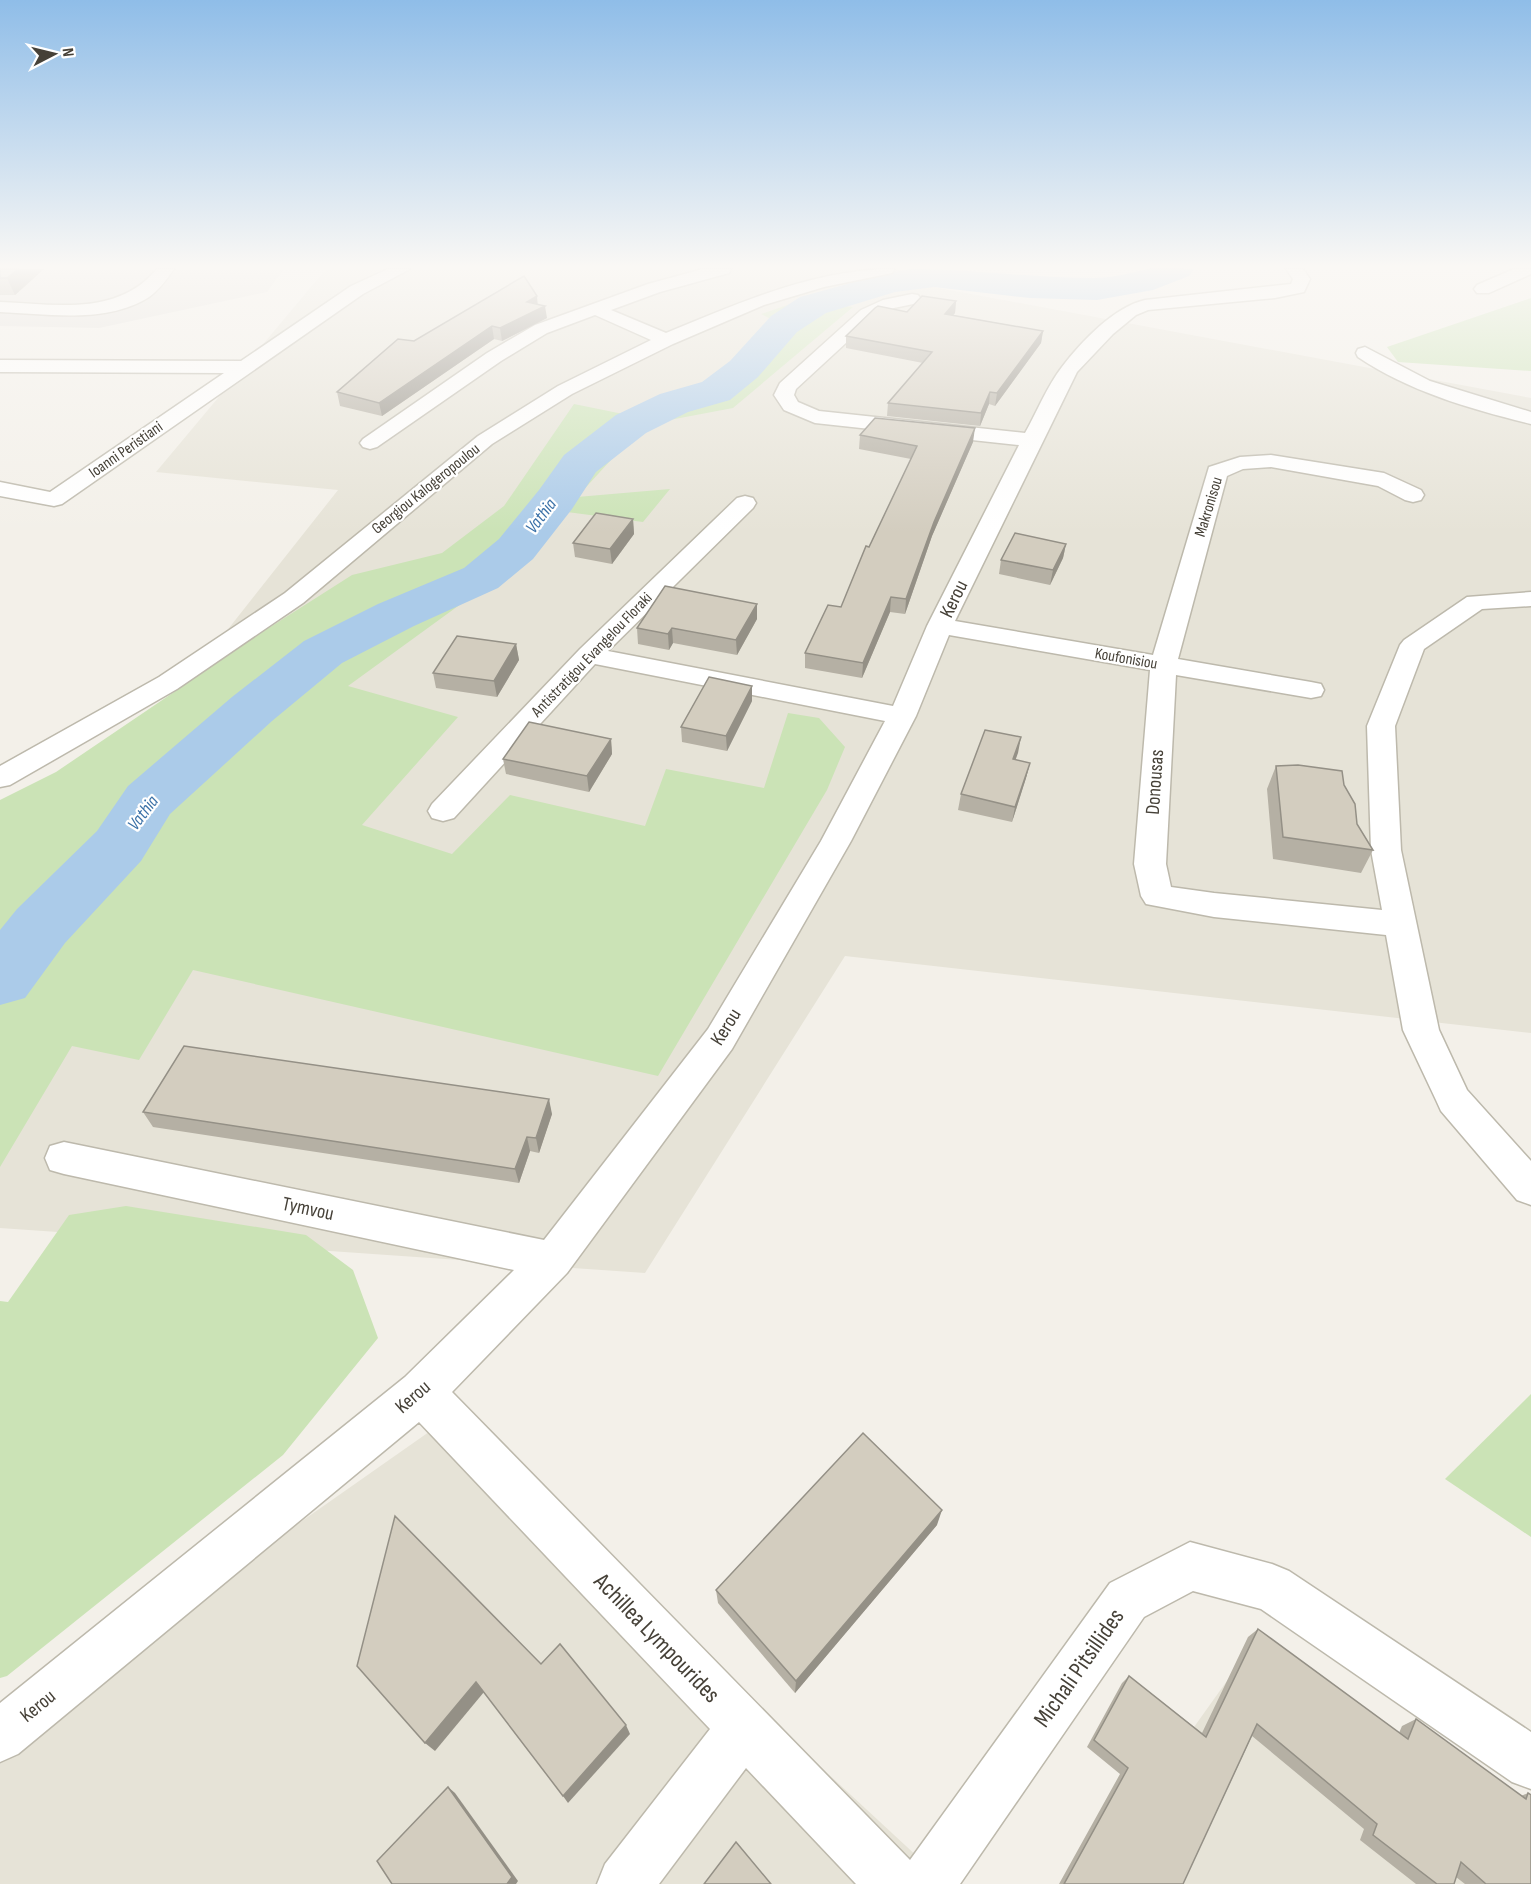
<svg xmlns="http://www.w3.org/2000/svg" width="1531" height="1884" font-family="'Sofia Sans Condensed',sans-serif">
<rect width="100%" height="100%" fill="#f3f0e9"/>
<g fill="#e6e3d7">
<polygon points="326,269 927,269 912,283 1531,398 1531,1033 845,956 645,1273 0,1228 0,918 338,490 156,472"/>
<polygon points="446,1420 947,1884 0,1884 0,1733"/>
<polygon points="1254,1643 1531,1884 1082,1884"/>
</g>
<polygon fill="#e2dfda" points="0,269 284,269 267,292 99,328 0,326"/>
<g fill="#cbe3b6">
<polygon points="1531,298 1531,371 1398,362 1387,347"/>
<polygon points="799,301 853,307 733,408 643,425 577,497 670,489 643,522 567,512 532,558 465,601 348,686 458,717 362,825 452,854 510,795 645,826 666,769 764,788 788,713 819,718 845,747 827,790 658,1076 193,970 139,1060 72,1046 0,1167 0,800 56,772 264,631 352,575 442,553 504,506 574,404 628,415 706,384 790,329 761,314"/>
<polygon points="126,1206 306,1235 353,1270 378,1338 283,1455 7,1676 0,1678 0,1301 8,1302 69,1215"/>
<polygon points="1531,1394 1531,1537 1445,1479"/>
</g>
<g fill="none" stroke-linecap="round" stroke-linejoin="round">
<path fill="#abcbe9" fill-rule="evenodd" d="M910,269C972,269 1032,278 1094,278C1111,278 1127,274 1143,270C1158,266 1178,269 1194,269L1189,276L1153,290L1097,300L1030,298L934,287L895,292L826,313L797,332L758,377L730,400L688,412L646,433L596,472L572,509L533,559L498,588L414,626L342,663L272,721L170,814L141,861L65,943L25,998L0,1005V930L17,909L97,831L128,786L232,697L304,641L378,604L464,568L499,539L539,490L564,455L616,415L660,394L702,382L730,361L771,316L800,297L880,275Z"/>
<g stroke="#bdb9ac" stroke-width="3">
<g id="minor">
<path d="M157,269H174C167,279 159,290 149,297C107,324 48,314 0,312V302C55,304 117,317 157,269Z"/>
<polygon points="388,269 410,269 363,294 62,504 54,506 0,496 0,482 50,492 224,373 0,372 0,360 241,361 351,286"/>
<path d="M703,269H731L729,273L660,292L611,310L666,333C739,303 814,269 894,269L892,273L824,287L764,305L673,344L572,394L492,444L303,603L177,689L10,785L0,787V766L159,677L285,593L478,436L558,386L651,340L595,315L547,333L501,361L377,447L370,449L363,447L360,443L363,439L487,353L535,325L648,284Z"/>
<path d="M1286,269H1303L1310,279L1304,292L1275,298L1148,310L1136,315L1113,334L1077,372L955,621L1153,655L1209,467L1240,457L1271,455L1384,473L1421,490L1424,495L1421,500L1413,502L1405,500L1378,486L1271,467L1243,469L1227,476L1178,659L1311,682L1321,684L1324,690L1321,696L1311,698L1176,675L1166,864L1171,887L1214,893L1382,910L1371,850L1367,726L1400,645L1404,640L1467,597L1531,592V606L1482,609L1424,649L1395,726L1401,850L1439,1030L1467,1090L1531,1161V1205L1517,1200L1441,1111L1436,1100L1403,1030L1386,935L1214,917L1146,904L1141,896L1134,864L1150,670L949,635L916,716L851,841L732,1049L567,1273L452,1392L910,1860L1110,1583L1190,1542L1272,1564L1289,1571L1531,1732V1789L1512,1782L1261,1609L1193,1591L1144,1617L960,1884H856L746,1768L659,1884H597L605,1864L710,1729L419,1422L18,1754L0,1762V1703L405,1377L514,1270L64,1174L50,1170L45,1158L50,1146L64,1142L544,1240L708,1029L821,841L885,721L595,664L454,818L443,821L432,818L428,811L432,804L580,649L737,498L745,496L753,498L756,503L753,508L608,651L893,706L927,626L1019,445L815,423L784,410L774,395L780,383L861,310L883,300L912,294L918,295L921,299L918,303L894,308L873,318L796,389L794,395L798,402L819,411L1025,433C1037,412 1047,386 1062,367C1081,342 1114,307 1145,300L1291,284L1293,279Z"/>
<polygon points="1514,269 1531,269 1531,274 1489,293 1477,293 1474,289 1477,285"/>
<path d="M1365,347L1430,381L1531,412V424C1471,409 1410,392 1358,357L1356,353L1358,349Z"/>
</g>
</g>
<use href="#minor" fill="#fff" fill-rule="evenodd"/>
</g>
<g fill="#b5b0a4">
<polygon points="0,269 44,269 15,295 0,295"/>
<polygon points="956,301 955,313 953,315 1043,331 1041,343 995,406 989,404 980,426 887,416 888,403 923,363 846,348 846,336 907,312"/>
<polygon points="538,304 547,318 502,341 494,339 382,416 340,406 337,392"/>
<polygon points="860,435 973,442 932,536 905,614 890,612 862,678 805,668 805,653 841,607 911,459 859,449"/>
<polygon points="633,519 634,534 612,564 575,557 573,543"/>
<polygon points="1066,544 1063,558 1050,585 999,574 1001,560"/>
<polygon points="757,619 737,655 673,643 669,650 638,644 637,628"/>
<polygon points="516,644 519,660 497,697 436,688 433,673"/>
<polygon points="752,701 727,751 682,742 681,727"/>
<polygon points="1021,737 1015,760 1030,763 1026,778 1012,822 958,810 961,794"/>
<polygon points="611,739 612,754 589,792 506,774 503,759"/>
<polygon points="1276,766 1344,785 1357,824 1373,850 1361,873 1273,859 1267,789"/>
<polygon points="143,1112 552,1114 539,1153 530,1151 519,1183 153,1127"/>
<polygon points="937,1525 795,1693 718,1603 716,1590"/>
<polygon points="1258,1629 1399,1733 1402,1726 1416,1719 1521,1796 1528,1793 1531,1884 1465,1884 1456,1877 1454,1884 1416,1884 1360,1840 1364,1829 1252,1736 1183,1884 1059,1884 1120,1774 1087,1747 1122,1683 1129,1676 1202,1733 1248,1637"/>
</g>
<g fill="#949086">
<polygon points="18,269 44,269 15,295 7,278"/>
<polygon points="537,296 538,308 545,306 547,318 502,341 500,328 527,302"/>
<polygon points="956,301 955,313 944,326 945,314"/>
<polygon points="492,326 494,339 382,416 379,403"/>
<polygon points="1043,331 1041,343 995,406 997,393"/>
<polygon points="990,392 989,404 980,426 981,413"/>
<polygon points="975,428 973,442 932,536 905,614 906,599 934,522"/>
<polygon points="633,519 634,534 612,564 610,549"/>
<polygon points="1066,544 1063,558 1050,585 1053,570"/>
<polygon points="891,597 890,612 862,678 863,663"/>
<polygon points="757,604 757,619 737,655 736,640"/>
<polygon points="672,628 673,643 669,650 668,634"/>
<polygon points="516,644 519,660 497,697 494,681"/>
<polygon points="752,686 752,701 727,751 726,736"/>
<polygon points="1021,737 1018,753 1010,775 1013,759"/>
<polygon points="611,739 612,754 589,792 587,776"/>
<polygon points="1030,763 1026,778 1012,822 1015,807"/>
<polygon points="549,1099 552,1114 539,1153 536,1138"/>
<polygon points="527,1137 530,1151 519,1183 515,1169"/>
<polygon points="942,1510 937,1525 795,1693 796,1681"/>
<polygon points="476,1682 484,1692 435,1751 425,1743"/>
<polygon points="626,1725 630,1734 568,1803 563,1796"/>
<polygon points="448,1787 455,1793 518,1881 516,1884 507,1884"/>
</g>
<g fill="#d3cdbf" stroke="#949086" stroke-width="1.5">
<polygon points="0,269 18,269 7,278 0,278"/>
<polygon points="524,276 537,296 527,302 545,306 500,328 492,326 379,403 337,392 398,339 414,341"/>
<polygon points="922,296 956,301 945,314 1043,331 997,393 990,392 981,413 888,403 932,352 846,336 875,308 878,306 907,312"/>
<polygon points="875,418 975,428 934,522 906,599 891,597 863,663 805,653 828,605 841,607 866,546 869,547 917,446 860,435"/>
<polygon points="596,513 633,519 610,549 573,543"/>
<polygon points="1015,533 1066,544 1053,570 1001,560"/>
<polygon points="665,586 757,604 736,640 672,628 668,634 637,628"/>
<polygon points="457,636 516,644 494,681 433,673"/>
<polygon points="709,677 752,686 726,736 681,727"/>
<polygon points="529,722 611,739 587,776 503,759"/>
<polygon points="985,730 1021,737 1013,759 1030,763 1015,807 961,794"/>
<polygon points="1298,765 1342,771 1344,785 1355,804 1357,824 1373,850 1283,837 1276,766"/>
<polygon points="184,1046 549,1099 536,1138 527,1137 515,1169 143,1112"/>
<polygon points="863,1433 942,1510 796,1681 716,1590"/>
<polygon points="395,1516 541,1664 560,1644 626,1725 563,1796 476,1682 425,1743 357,1666"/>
<polygon points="1258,1629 1408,1739 1416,1719 1526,1799 1528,1793 1531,1795 1531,1884 1486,1884 1461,1862 1454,1884 1437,1884 1373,1835 1377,1824 1257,1724 1183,1884 1064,1884 1128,1768 1094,1740 1129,1676 1206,1737"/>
<polygon points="448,1787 512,1877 507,1884 392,1884 377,1861"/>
<polygon points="736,1842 771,1884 704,1884"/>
</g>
<linearGradient id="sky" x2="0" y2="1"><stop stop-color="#8fbde8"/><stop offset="0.5" stop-color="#faf8f5"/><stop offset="1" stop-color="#faf8f5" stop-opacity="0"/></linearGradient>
<rect width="1531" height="533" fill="url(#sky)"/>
<g text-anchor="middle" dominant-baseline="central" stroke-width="4.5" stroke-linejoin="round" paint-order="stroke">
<g font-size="16" fill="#464138" stroke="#fff">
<text transform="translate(126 450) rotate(-35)">Ioanni Peristiani</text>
<text transform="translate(426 489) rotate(-39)">Georgiou Kalogeropoulou</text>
<text transform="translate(1209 507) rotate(-73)">Makronisou</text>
<text transform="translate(592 655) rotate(-46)">Antistratigou Evangelou Floraki</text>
<text transform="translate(1126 659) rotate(10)">Koufonisiou</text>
</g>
<g font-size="18" font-style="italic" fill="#3b71a7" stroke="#fff">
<text transform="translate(541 516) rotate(-53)">Vathia</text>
<text transform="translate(143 813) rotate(-53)">Vathia</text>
</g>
<g font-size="20" fill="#464138" stroke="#fff">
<text transform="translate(954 599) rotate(-64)">Kerou</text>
<text transform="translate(1155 782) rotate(-86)">Donousas</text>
<text transform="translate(726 1027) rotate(-58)">Kerou</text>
<text transform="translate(308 1209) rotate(12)">Tymvou</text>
<text transform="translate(413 1397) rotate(-41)">Kerou</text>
<text transform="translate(38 1706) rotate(-39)">Kerou</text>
</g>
<g font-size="24" fill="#464138" stroke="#fff">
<text transform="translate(657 1638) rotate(46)">Achillea Lympourides</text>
<text transform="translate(1079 1668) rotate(-55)">Michali Pitsillides</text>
</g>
</g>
<g transform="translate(54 54) rotate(83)" stroke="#ffffff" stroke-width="4.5" paint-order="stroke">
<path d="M0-4.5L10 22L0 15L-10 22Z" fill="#464138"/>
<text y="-9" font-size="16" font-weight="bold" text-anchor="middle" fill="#464138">N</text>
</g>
</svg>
